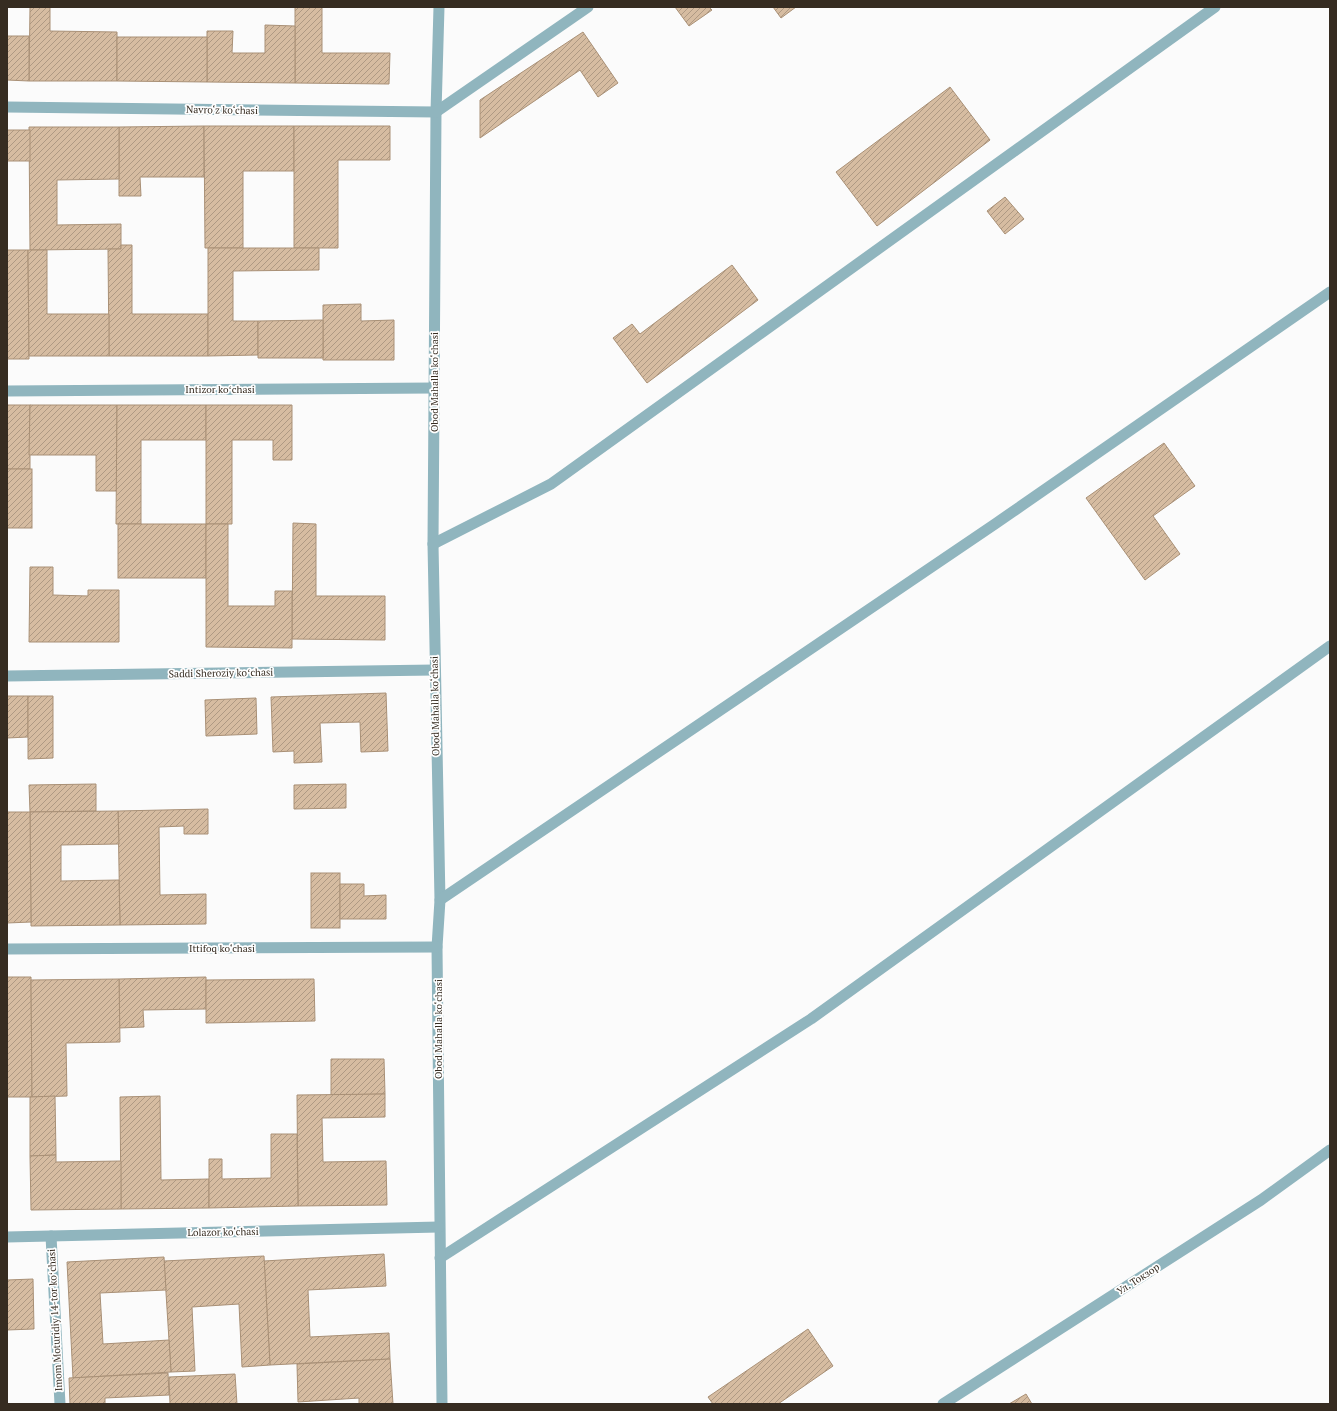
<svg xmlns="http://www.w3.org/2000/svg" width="1337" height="1411" font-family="'PT Serif',serif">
<defs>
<pattern id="building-hatch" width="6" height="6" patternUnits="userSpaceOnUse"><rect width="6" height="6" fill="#d6bca1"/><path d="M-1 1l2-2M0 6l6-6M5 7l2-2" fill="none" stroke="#ae9983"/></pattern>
</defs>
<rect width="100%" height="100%" fill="#fbfbfb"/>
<g fill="url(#building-hatch)" stroke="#a99076">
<polygon points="30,7 50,7 50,31 117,32 117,81 29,81"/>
<polygon points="295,7 322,7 322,53 390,53 389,84 295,83"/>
<polygon points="675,7 709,7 712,10 689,26"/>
<polygon points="773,7 796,7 781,18"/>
<polygon points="265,25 295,26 295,83 207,82 207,31 233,31 232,53 265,53"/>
<polygon points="583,32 618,83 598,97 580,70 480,138 480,100"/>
<polygon points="7,36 29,36 29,81 7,80"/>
<polygon points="117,37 207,37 207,82 117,81"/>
<polygon points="950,87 990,140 877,226 836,172"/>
<polygon points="204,126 204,177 140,177 141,196 119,196 119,127"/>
<polygon points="204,126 294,126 294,171 243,171 243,248 205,248"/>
<polygon points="294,126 390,126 390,160 338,160 338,248 294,248"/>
<polygon points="29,127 119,127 119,179 57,180 57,225 121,224 121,249 30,250"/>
<rect x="7" y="130" width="23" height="31"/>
<polygon points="1005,197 1024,219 1005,234 987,211"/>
<polygon points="121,245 132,245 132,314 208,314 208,356 109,356 108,249 121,249"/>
<polygon points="208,248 319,248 319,270 233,271 233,321 258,321 258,355 208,356"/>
<polygon points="7,250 28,250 29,359 7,359"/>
<polygon points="28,250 47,250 47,314 109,314 109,356 29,356"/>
<polygon points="732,265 758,300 647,383 613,338 632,324 640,334"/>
<polygon points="361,304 361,321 394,320 394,360 323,360 323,305"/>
<polygon points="323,320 323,358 258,358 258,321"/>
<rect x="7" y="405" width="23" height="64"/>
<polygon points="30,405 117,405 117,491 96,491 96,455 29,455"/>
<polygon points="117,405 206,405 206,440 141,440 141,524 116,524"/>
<polygon points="206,405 292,405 292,460 273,460 273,440 232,440 232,524 206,524"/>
<polygon points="1164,443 1195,486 1153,516 1180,554 1145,580 1086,498"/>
<rect x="7" y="469" width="25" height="59"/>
<polygon points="293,523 316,524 316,596 385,596 385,640 292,639"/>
<rect x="118" y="524" width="88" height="54"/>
<polygon points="206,524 228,524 228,606 275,606 275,591 292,591 292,648 206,647"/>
<polygon points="30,567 53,567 53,595 88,596 88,590 119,590 119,642 29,642"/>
<polygon points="386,693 388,751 361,752 360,722 320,723 322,762 294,763 294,751 273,752 271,697"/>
<polygon points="7,696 28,696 28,737 7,738"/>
<polygon points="28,696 53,696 53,758 28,759"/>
<polygon points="256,698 257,734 206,736 205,700"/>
<polygon points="96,784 96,811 30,812 29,785"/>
<polygon points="346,784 346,808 294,809 294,785"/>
<polygon points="208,809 208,834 184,834 184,826 159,827 160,895 206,894 206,924 120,925 118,811"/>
<polygon points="118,811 119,844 61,845 61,881 119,880 120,925 31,926 30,812"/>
<polygon points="7,812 30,812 31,922 7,923"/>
<rect x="311" y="873" width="29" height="55"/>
<polygon points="340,884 364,884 364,896 386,895 386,919 340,919"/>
<polygon points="7,977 31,977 32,1097 7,1097"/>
<polygon points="206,977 206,1009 143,1010 144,1027 119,1028 119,979"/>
<polygon points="119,979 120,1042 66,1043 67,1096 32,1097 31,980"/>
<polygon points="314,979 315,1021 206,1023 206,980"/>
<polygon points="331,1059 384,1059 385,1094 331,1095"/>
<polygon points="385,1094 385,1117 322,1118 323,1162 386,1161 387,1205 298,1206 297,1095"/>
<polygon points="55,1096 56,1155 30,1156 30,1097"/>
<polygon points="160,1096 161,1180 209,1179 209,1208 121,1209 120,1097"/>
<polygon points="271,1134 297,1134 298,1206 209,1208 209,1159 222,1159 222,1179 271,1178"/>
<polygon points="56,1155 56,1162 121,1161 121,1209 31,1210 30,1156"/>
<polygon points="384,1254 386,1286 308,1290 310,1337 389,1333 390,1359 270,1365 264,1261"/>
<polygon points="264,1256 270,1365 242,1367 239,1304 192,1307 195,1371 171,1372 164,1261"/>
<polygon points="164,1257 166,1290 100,1293 103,1344 169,1340 171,1372 73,1378 67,1262"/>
<polygon points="33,1279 34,1329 7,1330 7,1280"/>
<polygon points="808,1329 833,1366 778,1404 713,1404 708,1397"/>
<polygon points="390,1359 393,1404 359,1404 359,1398 298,1402 297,1364"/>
<polygon points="168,1373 169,1395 105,1398 105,1404 70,1404 69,1378"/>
<polygon points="235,1374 237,1404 170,1404 169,1377"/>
<polygon points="1026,1394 1032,1404 1009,1404"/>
</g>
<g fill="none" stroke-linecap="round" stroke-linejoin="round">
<polyline stroke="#90b5be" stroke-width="11" points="440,1258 811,1019 1330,646"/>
<g stroke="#90b5be" stroke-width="11">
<polyline points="439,7 436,112 433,544 440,900 437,947 442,1404"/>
<polyline points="7,107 436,112 588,7"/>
<polyline points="7,391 434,388"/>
<polyline points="433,544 551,484 1215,7"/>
<polyline points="7,676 435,670"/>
<polyline points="440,900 995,524 1330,292"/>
<polyline points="7,949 437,947"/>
<polyline points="51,1236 60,1404"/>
<polyline points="7,1237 439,1227"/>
<polyline points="943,1404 1261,1200 1330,1150"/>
</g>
</g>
<g text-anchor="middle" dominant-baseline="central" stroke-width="3.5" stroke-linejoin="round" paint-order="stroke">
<g font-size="10" fill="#362c21" stroke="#fff">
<text transform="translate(222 110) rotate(1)">Navro‘z ko‘chasi</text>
<text transform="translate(434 382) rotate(-90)">Obod Mahalla ko‘chasi</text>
<text x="220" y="389">Intizor koʻchasi</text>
<text transform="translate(221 673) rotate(-1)">Saddi Sheroziy koʻchasi</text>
<text transform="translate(435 706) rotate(-91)">Obod Mahalla ko‘chasi</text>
<text x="222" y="948">Ittifoq ko‘chasi</text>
<text transform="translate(438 1029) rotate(-90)">Obod Mahalla ko‘chasi</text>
<text transform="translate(223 1232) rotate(-1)">Lolazor ko‘chasi</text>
<text transform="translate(1138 1279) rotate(-33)">Ул. Токзор</text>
<text transform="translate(55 1320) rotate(-93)">Imom Moturidiy 14-tor koʻchasi</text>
</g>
</g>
<rect width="1337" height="1411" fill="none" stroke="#362c21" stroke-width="16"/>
</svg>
